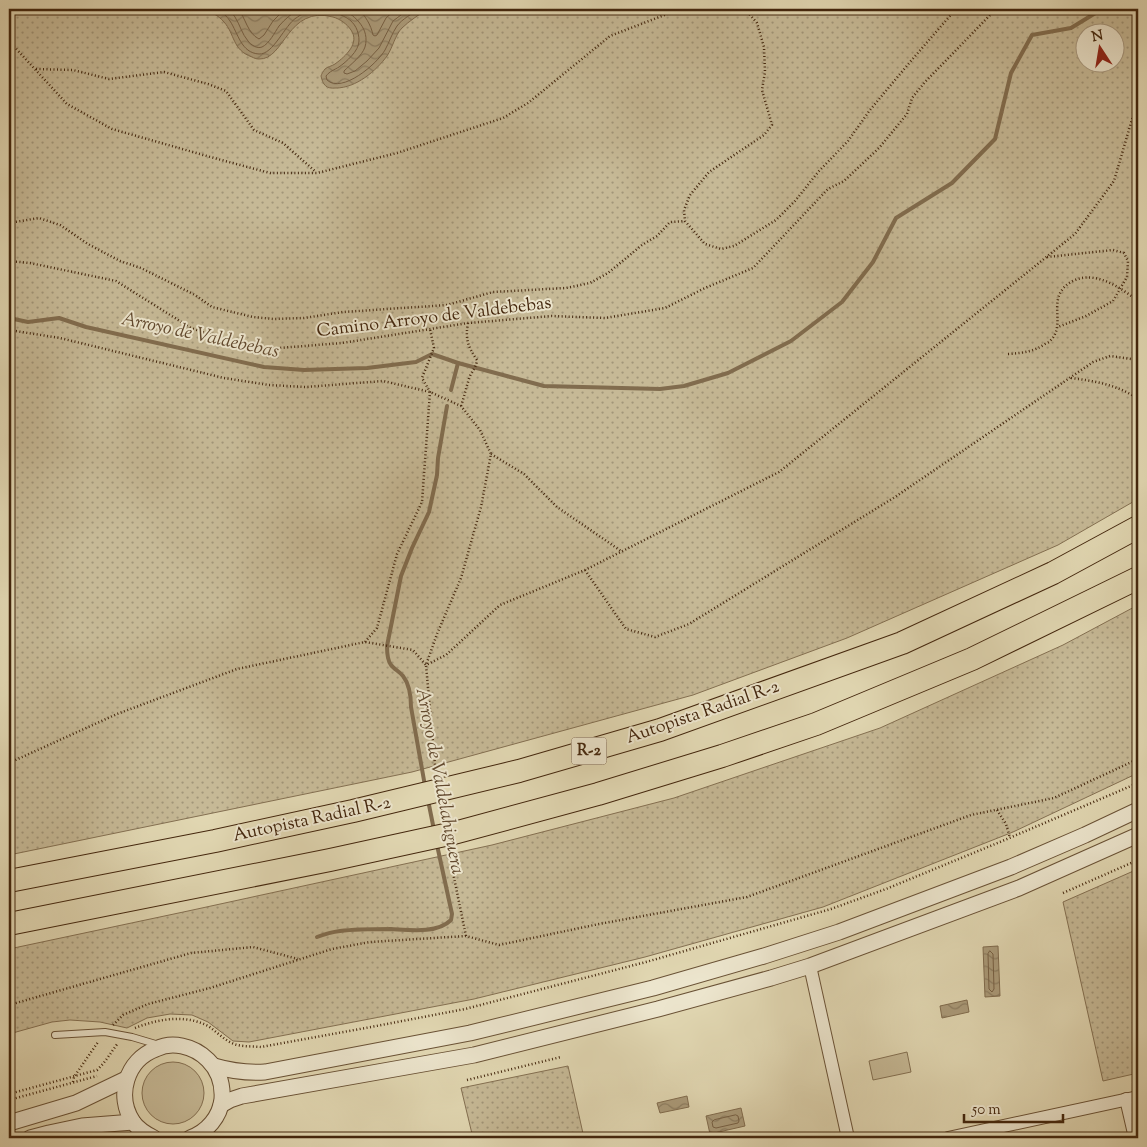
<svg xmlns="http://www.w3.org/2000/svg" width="1147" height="1147" font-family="'Sorts Mill Goudy',serif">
<defs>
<pattern id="grass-dots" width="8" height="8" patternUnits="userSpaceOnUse" patternTransform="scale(1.25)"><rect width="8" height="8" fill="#c6b996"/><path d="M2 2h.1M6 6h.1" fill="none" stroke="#a29679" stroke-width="1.8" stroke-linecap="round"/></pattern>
<pattern id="water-waves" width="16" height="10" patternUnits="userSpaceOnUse" patternTransform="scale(1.25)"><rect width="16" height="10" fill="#ab9b7a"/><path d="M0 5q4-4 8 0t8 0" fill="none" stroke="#8d7e62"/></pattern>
</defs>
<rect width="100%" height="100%" fill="#e1d7b2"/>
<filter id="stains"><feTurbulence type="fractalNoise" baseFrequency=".004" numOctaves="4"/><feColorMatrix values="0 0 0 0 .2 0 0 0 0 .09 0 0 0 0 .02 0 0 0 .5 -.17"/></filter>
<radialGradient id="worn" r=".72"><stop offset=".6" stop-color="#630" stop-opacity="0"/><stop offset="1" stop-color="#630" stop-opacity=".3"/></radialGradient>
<g fill="url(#grass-dots)" stroke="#847052" fill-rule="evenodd">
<path d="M9,9H1138V499L1058,545L847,638L693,695L412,772L9,855ZM1084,32H1114V62H1084Z"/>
<polygon points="1138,605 1138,773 1013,832 823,907 645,957 474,999 249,1042 233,1041 208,1022 192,1015 170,1014 147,1018 127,1028 100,1022 70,1020 52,1022 9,1034 9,949 188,911 492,845 674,798 880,728 1063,645"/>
<polygon points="1138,869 1138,1073 1103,1081 1063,902"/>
<polygon points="568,1066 584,1138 473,1138 461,1088"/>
</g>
<g fill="#c6b996" stroke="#847052">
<polygon points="907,1052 911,1072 873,1080 869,1061"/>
<circle cx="173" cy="1093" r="31"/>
</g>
<g fill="url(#water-waves)" stroke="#816c4e">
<path d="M138,9H178C162,13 155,13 138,9Z"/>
<path d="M201,9H427C419,15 409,21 402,28C395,35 393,47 387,56C376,71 356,88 336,88C326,89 323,85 321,76C321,75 324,70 325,69C327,67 332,66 335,64C346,56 360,43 351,30C347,24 340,19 333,17C287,5 285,60 259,59C256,59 254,58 252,57C232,50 235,34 224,22C218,15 210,11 201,9Z"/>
<polygon points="998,946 1000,996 985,997 983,947"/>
<polygon points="967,1000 969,1012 942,1018 940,1006"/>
<polygon points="687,1096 689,1107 660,1113 657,1103"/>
<polygon points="741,1108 745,1126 710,1134 706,1116"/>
</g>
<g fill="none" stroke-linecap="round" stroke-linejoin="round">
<g stroke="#776044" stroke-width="1">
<path d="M216,9C221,11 227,16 230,21C238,33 241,53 259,54C273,55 285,25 296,18C301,14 308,12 314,11C327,9 336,12 347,18C355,23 359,31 359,41C359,51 346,62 339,67C334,70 330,71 326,76L327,80C342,94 377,64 385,50C389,43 392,33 397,26C402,19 412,14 419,9"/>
<path d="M227,9C230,11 233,14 235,17C240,25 242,34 248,41C251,45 257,49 262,47C269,44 275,32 279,26C285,19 292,13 300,9"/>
<path d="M238,9C246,18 247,33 259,39L264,35L273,21L285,9"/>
<path d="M343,9C356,17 370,29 365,47C362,56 351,64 344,71V73L347,74L355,71L367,61L379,48L393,21L409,9"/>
<path d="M358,9C365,15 371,25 373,35L375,36L377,35L386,18L396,9"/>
<polygon points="990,951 993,954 994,989 992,992 989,989 988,954"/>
<polygon points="736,1115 738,1116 739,1121 738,1123 716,1128 713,1127 712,1122 714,1120"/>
</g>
<g stroke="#816c4e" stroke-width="4">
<polyline points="9,318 28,322 59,318 86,327 264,367 304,370 367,368 416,362 432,354 458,363 544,386 660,389 684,386 728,373 791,341 842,302 873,262 896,218 952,183 995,139 1011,73 1032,35 1071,28 1102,9"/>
<polyline points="451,390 458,363"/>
<path d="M425,786L411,707C411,696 410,685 403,676C400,672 394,669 391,665C387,660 387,652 387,646L401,576L412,548L429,512L437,475L438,458L447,406"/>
<polyline points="428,800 434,830"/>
<path d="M317,937C325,934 332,932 340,931C356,929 374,929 391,929C409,930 437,934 451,920L452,914L437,845"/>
</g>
<g stroke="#6a5236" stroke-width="8">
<polyline id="service" points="55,1035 105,1032 132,1037 159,1045"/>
</g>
<g stroke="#6a5236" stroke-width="14">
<g id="minor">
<polyline points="810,966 848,1138"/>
<polyline points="1126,1099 1135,1138"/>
<polyline points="948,1138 1138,1097"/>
</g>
</g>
<g stroke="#6a5236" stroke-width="17">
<g id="tertiary">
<path d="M214,1066C231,1071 247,1073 265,1072L470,1033L653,988L764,956L839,932L1011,867L1085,835L1138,810"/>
<polyline points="221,1105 230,1100 242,1096 474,1055 658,1009 771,978 810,966 1019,888 1138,835"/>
<polyline points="9,1123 76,1103 126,1079"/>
<polyline points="30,1138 49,1133 82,1126 133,1122"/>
<path d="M154,1138C146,1134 138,1129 133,1122C116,1096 126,1060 156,1049C164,1045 173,1044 182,1046C192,1048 201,1053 208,1060C219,1071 223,1084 222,1099C220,1117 207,1132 190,1138"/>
</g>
</g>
<g stroke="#43260d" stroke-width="24">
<g id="motorway">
<polyline points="9,881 215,841 353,811 519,771 660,730 902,643 1053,573 1138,527"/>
<polyline points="9,924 330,860 454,833 598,794 722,756 816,724 972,659 1138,578"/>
</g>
</g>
<g stroke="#43260d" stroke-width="2.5" stroke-dasharray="1 2.5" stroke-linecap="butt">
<polyline points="745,9 757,23 764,47 765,72 762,90 772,125 764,135 709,172 690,195 684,210 685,221 705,244 721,249 734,246 776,220 795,201 819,171 848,141 870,110 910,62 956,9"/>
<polyline points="1133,9 1138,54"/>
<polyline points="9,41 67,104 112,129 214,158 270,173 317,173 397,153 503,118 528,103 610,36 680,9"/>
<polyline points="36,69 73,70 109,79 164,72 208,84 226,91 254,130 283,143 316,172"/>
<polyline points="9,223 39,218 60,225 88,244 120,261 141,268 195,295 212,307 253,317 274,319 304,318 343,312 447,305 493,292 566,288 590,283 608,273 642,245 657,236 670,222 685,221"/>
<polyline points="1047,257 1113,250 1124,253 1128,261 1127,277 1113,301 1086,316 1058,327"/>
<polyline points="9,261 30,263 116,281 191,328 254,350 342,343 468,323 552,316 605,318 665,308 705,288 753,268 828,189 844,181 879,148 907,114 912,98 925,82 996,9"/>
<polyline points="9,330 60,338 224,378 269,385 306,387 383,381 430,392 461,406 480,430 491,454 481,507 461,578 437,634 426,665 435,765"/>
<path d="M1008,354C1022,353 1033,352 1045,344C1047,343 1050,342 1051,340C1062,328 1055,313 1058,299C1060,290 1066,284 1075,280C1097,271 1121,288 1138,301"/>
<path d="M1071,378C1095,381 1118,385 1138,399"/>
<path d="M461,406C464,397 466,388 469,379C471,371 476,369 477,360C468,347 465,339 468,323"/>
<polyline points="491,454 524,474 557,507 621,551"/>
<polyline points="585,570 626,629 655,637 689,624 895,497 1093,362 1110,356 1138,360"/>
<polyline points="365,642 377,628 397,554 422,502 430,392 422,378 434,348 430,329"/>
<polyline points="9,763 117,714 237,669 365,642 413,650 426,665 446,655 500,605 585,570 779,472 1075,234 1114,181 1135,109 1138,79"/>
<polyline points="997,810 1006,824 1010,838"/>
<polyline points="451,863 466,936"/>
<polyline points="1063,893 1138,860"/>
<polyline points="9,1005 191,953 253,947 298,959"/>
<polyline points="113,1025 123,1015 148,1004 210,988 332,949 370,942 466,936 499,945 599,924 747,897 971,815 1054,798 1138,759"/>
<path d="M135,1028C158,1019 185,1014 208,1026C216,1031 224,1040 234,1044C242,1047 252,1046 261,1047L371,1027L465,1009L646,962L831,909L886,889L1000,842L1138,783"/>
<polyline points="467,1080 561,1057"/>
<polyline points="73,1082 74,1077 98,1042"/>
<path d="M9,1094L97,1070C106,1062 111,1052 118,1043"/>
<polyline points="9,1100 97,1076"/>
</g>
<use href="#service" stroke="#ece5cd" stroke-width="6"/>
<use href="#minor" stroke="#ece5cd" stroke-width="12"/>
<use href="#tertiary" stroke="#ece5cd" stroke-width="15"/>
<use href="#motorway" stroke="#e1d7b2" stroke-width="22"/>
</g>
<g text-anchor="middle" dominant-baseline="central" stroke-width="4" stroke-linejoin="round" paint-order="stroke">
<rect fill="#ece5cd" stroke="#765f47" stroke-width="1" x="571.5" y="737.5" width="35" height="27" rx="4"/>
<g font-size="16" font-weight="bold" fill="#43260d">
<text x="589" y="751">R-2</text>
</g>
<g font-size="18" fill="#43260d" stroke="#ece5cd">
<text transform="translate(434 318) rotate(-7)">Camino Arroyo de Valdebebas</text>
<text transform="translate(703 713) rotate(-19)">Autopista Radial R-2</text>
<text transform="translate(312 820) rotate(-12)">Autopista Radial R-2</text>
</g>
<g font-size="19" font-style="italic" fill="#62492e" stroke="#ece5cd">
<text transform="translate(200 336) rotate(12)">Arroyo de Valdebebas</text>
<text transform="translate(439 781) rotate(79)">Arroyo de Valdelahiguera</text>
</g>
</g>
<rect width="1147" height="1147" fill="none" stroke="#e1d7b2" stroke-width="30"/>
<rect x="10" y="10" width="1127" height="1127" fill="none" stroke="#43260d" stroke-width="2.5"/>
<rect x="15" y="15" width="1117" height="1117" fill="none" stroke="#43260d"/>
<g transform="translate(1100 48) rotate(348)"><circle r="24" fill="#ece5cd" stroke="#a89980"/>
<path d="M0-4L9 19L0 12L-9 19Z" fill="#8f2418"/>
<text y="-8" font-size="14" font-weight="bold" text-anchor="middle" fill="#43260d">N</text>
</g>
<path d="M964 1114v8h99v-8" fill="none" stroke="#43260d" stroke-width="2.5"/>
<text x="972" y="1114" font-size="15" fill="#43260d" stroke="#ece5cd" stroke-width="4" paint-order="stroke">50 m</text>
<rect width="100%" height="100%" filter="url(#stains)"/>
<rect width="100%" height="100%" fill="url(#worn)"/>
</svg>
